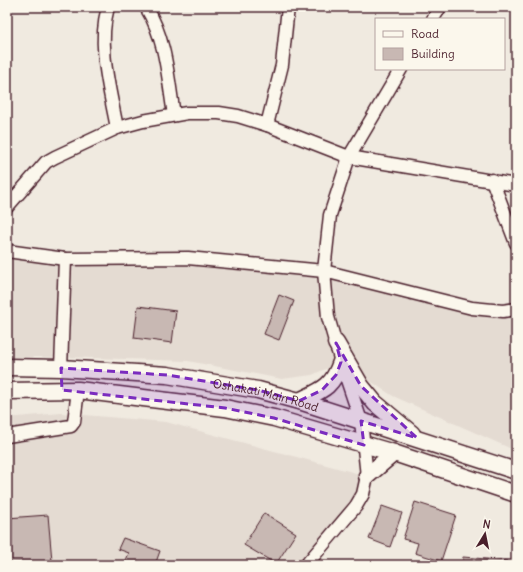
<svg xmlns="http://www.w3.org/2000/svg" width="523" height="572" font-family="Delius,sans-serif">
<rect width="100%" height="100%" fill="#f0eae0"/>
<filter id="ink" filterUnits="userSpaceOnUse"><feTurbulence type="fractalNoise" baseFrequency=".025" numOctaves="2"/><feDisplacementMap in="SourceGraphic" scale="8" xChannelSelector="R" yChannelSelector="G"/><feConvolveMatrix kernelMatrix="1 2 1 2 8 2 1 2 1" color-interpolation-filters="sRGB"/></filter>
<g filter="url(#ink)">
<g fill="#e4dbd2">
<polygon points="7,251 188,258 324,271 503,311 516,298 516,451 393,396 341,362 312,375 282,379 188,361 62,357 7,357"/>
<polygon points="61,413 166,422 367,476 363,494 306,565 7,565 7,418"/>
</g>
<g fill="#c8b8b3" stroke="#4a1f2b">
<polygon points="279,295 294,301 279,340 264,334"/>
<polygon points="138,306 176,311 172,343 134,338"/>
<polygon points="415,502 456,515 441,561 415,553 418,543 403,539"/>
<polygon points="382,506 402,513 390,547 369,539"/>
<polygon points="264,513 296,533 276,564 244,545"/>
<polygon points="48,515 52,561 7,564 7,518"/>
<polygon points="123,538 160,551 155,565 124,565 129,553 118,549"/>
<polygon points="463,557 508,561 508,565 462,565"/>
</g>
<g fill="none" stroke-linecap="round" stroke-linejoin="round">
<g stroke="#4a1f2b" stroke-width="15">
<g id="minor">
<path d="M108,7C97,46 110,90 117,128"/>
<path d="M146,7C166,39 168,78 174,115"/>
<polyline points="433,19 440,7"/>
<polyline points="267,125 282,65 288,7"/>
<polyline points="492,180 516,243"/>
<polyline points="7,207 46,162 55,157 117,128 143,121 187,113 219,113 238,116 267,125 349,157 516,185"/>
<polyline points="7,251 65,259 188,258 324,271 472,308 503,311 516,309"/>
<polyline points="61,368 65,259"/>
<polyline points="7,436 71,426 74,422 78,390"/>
<polyline points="306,565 356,506 363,494 367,476 361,421 341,362 328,317 324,271 330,215 349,157 401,69"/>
</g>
</g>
<g stroke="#4a1f2b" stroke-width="19">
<g id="major">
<polyline points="336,343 361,386 375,403 412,434"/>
<path id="s1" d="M7,367L61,368L167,375L258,390L299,401L516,471"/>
<polyline points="7,391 78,390 225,408 274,418 394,453 516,494"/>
<path d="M299,401C322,390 332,388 341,362"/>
<polyline points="367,476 394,453"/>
</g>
</g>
<use href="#minor" stroke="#fbf7ec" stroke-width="12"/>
<use href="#major" stroke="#fbf7ec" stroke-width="16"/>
</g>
</g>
<path fill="#7b2cbf" fill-opacity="0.2" stroke="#7b2cbf" stroke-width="3" stroke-dasharray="8 5" stroke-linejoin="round" d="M336,343L361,386L417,438L361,421L364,445L274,418L225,408L62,390L61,368L167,375L258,390L299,401L322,390L336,375L341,362Z"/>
<g text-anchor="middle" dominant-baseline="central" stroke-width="4" stroke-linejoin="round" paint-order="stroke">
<g font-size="12" fill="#4a1f2b" stroke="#fbf7ec">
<text stroke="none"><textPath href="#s1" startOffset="261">Oshakati Main Road</textPath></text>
</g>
</g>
<rect width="523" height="572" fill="none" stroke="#fbf7ec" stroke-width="24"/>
<rect x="12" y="12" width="499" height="548" fill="none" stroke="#4a1f2b" stroke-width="1.5" filter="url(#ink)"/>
<rect x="375" y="18" width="130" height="52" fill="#fbf7ec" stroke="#b4a19f"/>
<rect x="383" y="31" width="20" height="6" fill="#fbf7ec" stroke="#b4a19f"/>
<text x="411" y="38" font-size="12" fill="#4a1f2b">Road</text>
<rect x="383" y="48" width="20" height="12" fill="#c8b8b3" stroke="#b4a19f"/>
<text x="411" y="58" font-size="12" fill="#4a1f2b">Building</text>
<g transform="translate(485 534) rotate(10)" stroke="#fbf7ec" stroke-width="3" paint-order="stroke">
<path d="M0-3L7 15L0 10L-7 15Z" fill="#4a1f2b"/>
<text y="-6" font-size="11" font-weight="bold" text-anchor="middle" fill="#4a1f2b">N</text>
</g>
</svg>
